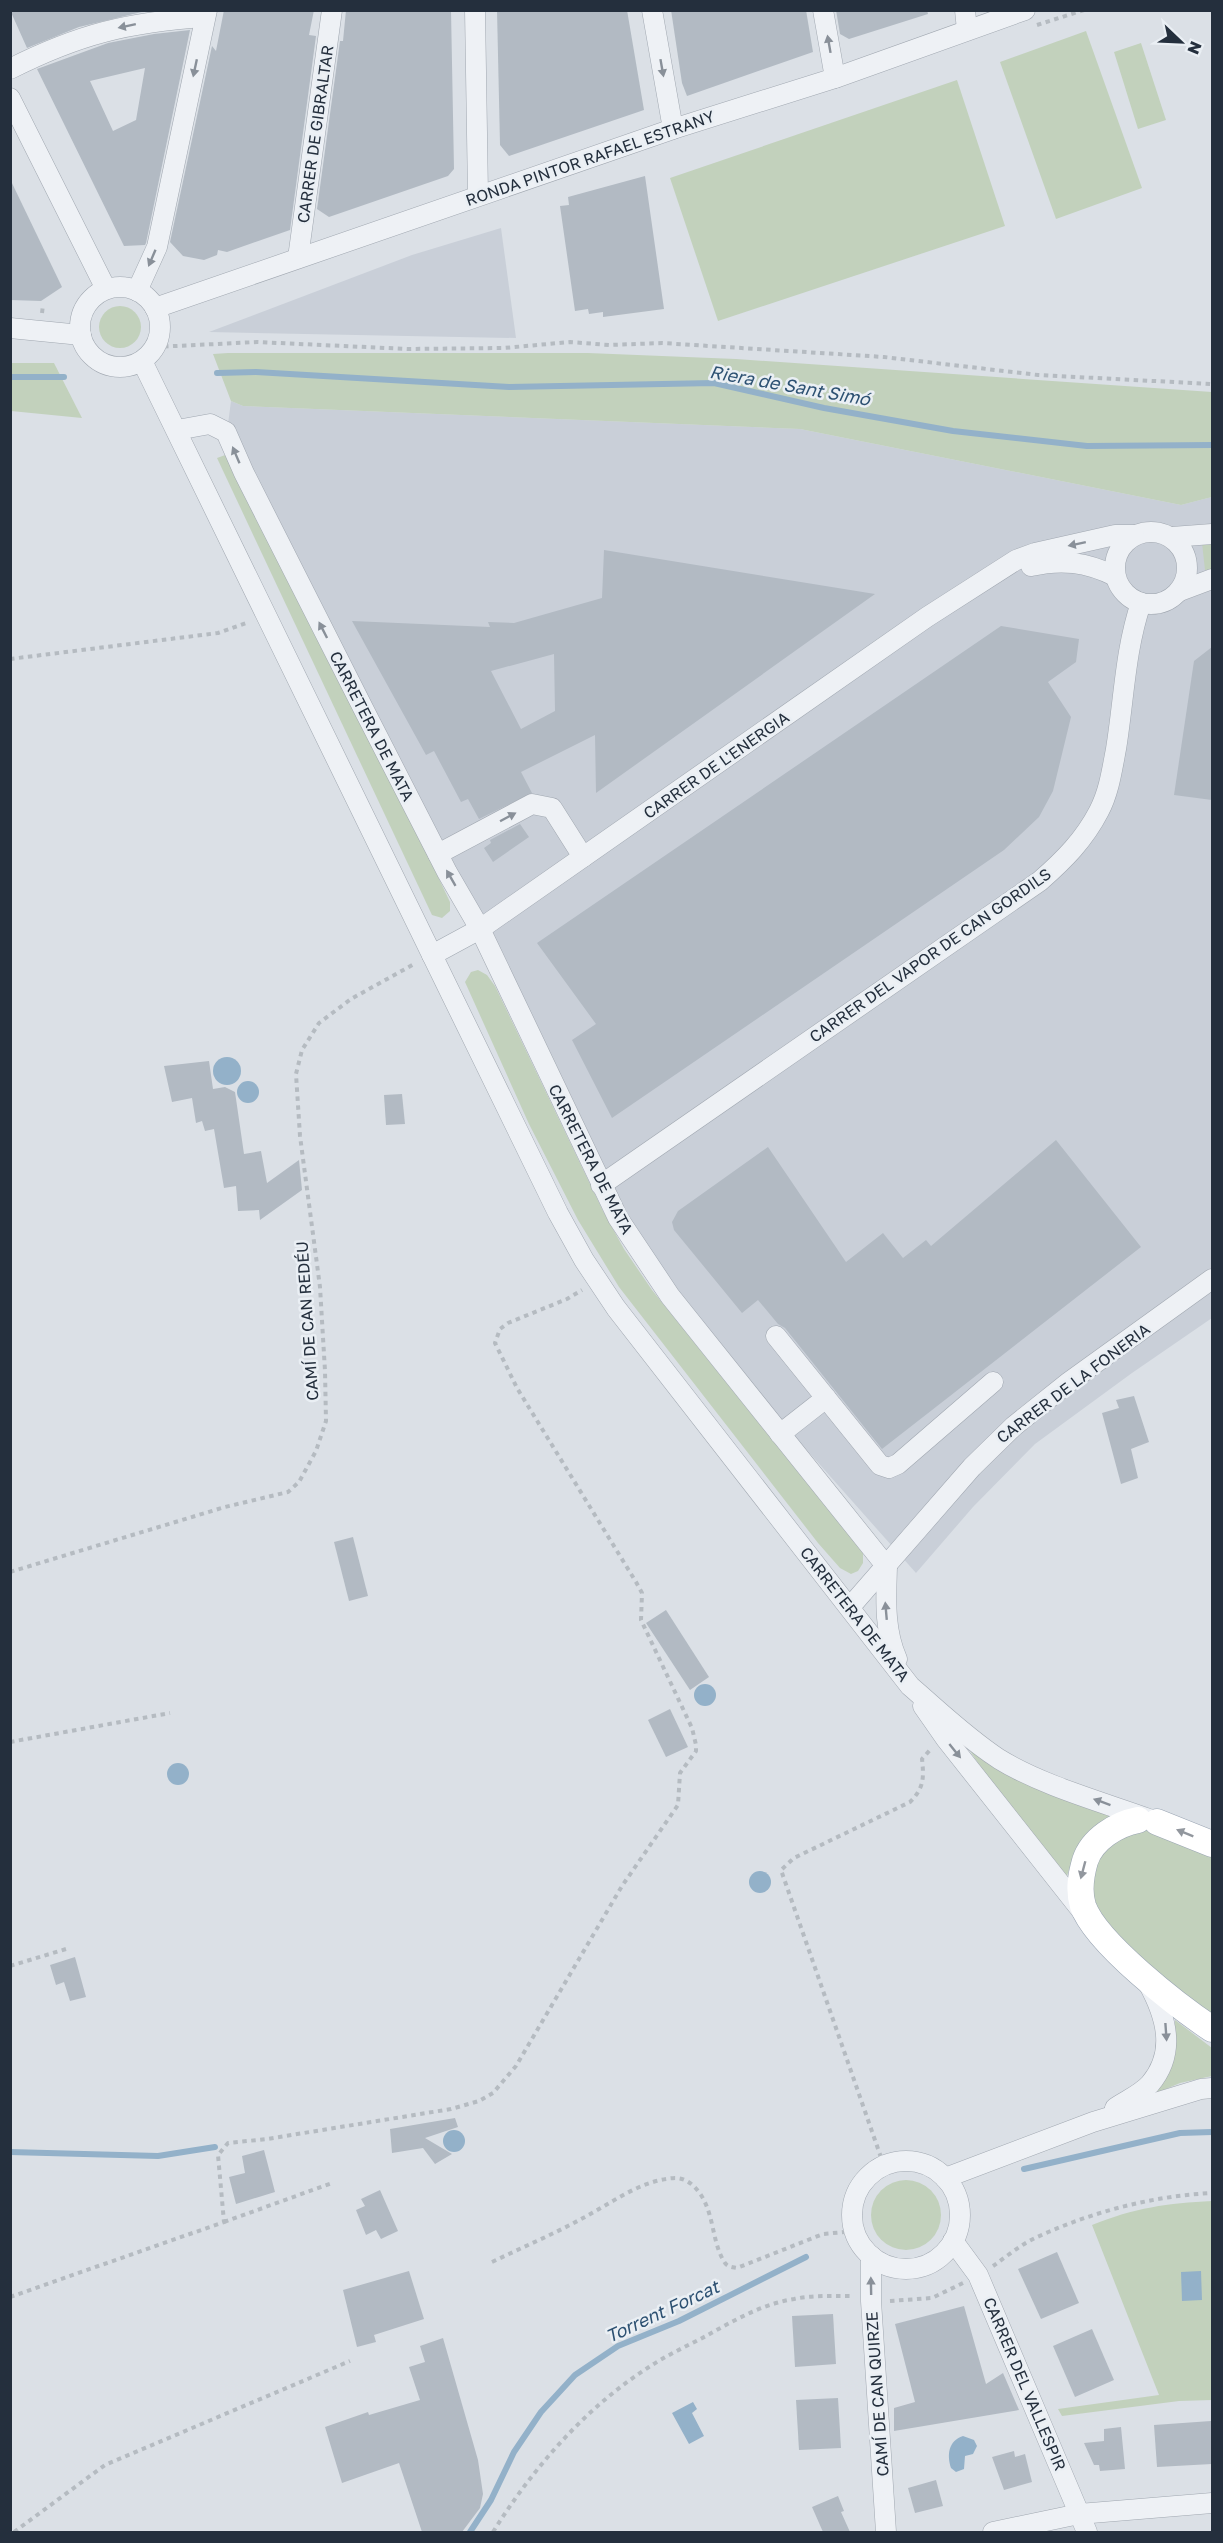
<svg xmlns="http://www.w3.org/2000/svg" width="1223" height="2543" font-family="'Golos Text',sans-serif">
<rect width="100%" height="100%" fill="#dbe0e6"/>
<g fill="#c9cfd8">
<polygon points="501,228 516,338 209,332 412,255"/>
<polygon points="231,401 243,406 800,429 1181,505 1212,497 1212,1318 1132,1373 1035,1444 973,1507 916,1573 670,1296 618,1218 227,432"/>
</g>
<g fill="#c2d1bc">
<polygon points="1086,31 1142,188 1056,219 1000,62"/>
<polygon points="1141,43 1166,120 1138,129 1114,52"/>
<polygon points="957,80 1005,226 718,321 670,178"/>
<circle cx="120" cy="327" r="21"/>
<polygon points="228,353 588,353 736,359 1212,392 1212,497 1181,505 800,429 243,406 231,401 213,354"/>
<polygon points="11,363 54,363 82,418 11,411"/>
<polygon points="228,454 377,748 450,902 450,911 442,918 432,915 217,458"/>
<polygon points="1202,543 1212,543 1212,570 1205,570"/>
<polygon points="478,970 487,975 495,986 603,1211 624,1249 652,1290 863,1553 863,1563 858,1571 851,1574 840,1568 818,1543 619,1287 578,1220 529,1124 465,982 471,972"/>
<path d="M970,1751L999,1769L1111,1816C1082,1835 1078,1844 1067,1876L990,1781Z"/>
<polygon points="1154,1830 1212,1852 1212,2020 1142,1962 1102,1920 1092,1901 1095,1863 1107,1847 1136,1831"/>
<polygon points="1175,2020 1212,2048 1212,2076 1180,2083 1152,2095 1175,2045"/>
<circle cx="906" cy="2215" r="35"/>
<path d="M1212,2201V2400L1179,2401L1062,2416L1058,2409L1159,2395L1092,2225C1134,2208 1168,2203 1212,2201Z"/>
</g>
<g fill="#93b1c9">
<circle cx="227" cy="1071" r="14"/>
<circle cx="248" cy="1092" r="11"/>
<circle cx="705" cy="1695" r="11"/>
<circle cx="178" cy="1774" r="11"/>
<circle cx="760" cy="1882" r="11"/>
<circle cx="454" cy="2141" r="11"/>
<polygon points="1201,2271 1202,2300 1182,2301 1181,2272"/>
<polygon points="693,2402 697,2409 692,2413 704,2436 689,2444 672,2413"/>
<path d="M963,2436L974,2440L977,2446L973,2454L965,2456L964,2469L956,2472L951,2468C947,2455 948,2441 963,2436Z"/>
</g>
<g fill="none" stroke-linecap="round" stroke-linejoin="round">
<g stroke="#93b1c9" stroke-width="6">
<polyline points="217,373 256,372 509,387 714,383 824,408 953,431 1087,446 1212,445"/>
<polyline points="10,377 64,377"/>
<polyline points="10,2152 158,2156 215,2147"/>
<polyline points="1024,2169 1180,2133 1212,2132"/>
<polyline points="470,2532 491,2500 514,2452 541,2412 575,2375 618,2346 679,2321 806,2257"/>
</g>
</g>
<g fill="#b2bac3" fill-rule="evenodd">
<polygon points="10,10 150,10 79,27 27,48"/>
<polygon points="224,10 314,10 309,35 316,36 290,230 227,252 218,250 217,255 204,260 183,256 170,242 212,46 216,51"/>
<polygon points="346,10 451,10 454,169 448,176 329,217 317,209 340,41 343,41"/>
<polygon points="497,10 627,10 644,110 509,156 500,145"/>
<polygon points="671,10 806,10 813,52 687,96 682,83"/>
<polygon points="836,10 927,10 928,14 849,39 840,34"/>
<path d="M190,30L146,243L145,245L124,246L37,69L108,43L154,34ZM145,68L136,120L113,131L90,81Z"/>
<polygon points="645,176 664,309 603,317 603,312 589,314 588,309 575,311 560,206 569,205 568,197"/>
<polygon points="10,179 62,287 41,301 10,300"/>
<path d="M604,550L875,594L596,793L595,735L521,772L532,793L479,819L468,799L461,802L434,751L426,755L352,621L490,627L488,622L514,623L602,598ZM554,654L555,711L521,729L491,671Z"/>
<polygon points="1001,626 1079,639 1076,662 1048,682 1071,717 1053,791 1039,817 1004,850 612,1118 572,1040 596,1024 537,943"/>
<polygon points="1212,647 1212,800 1174,795 1194,661"/>
<polygon points="520,824 529,837 493,862 484,848 491,843 490,840"/>
<polygon points="209,1061 213,1089 225,1087 235,1092 244,1154 261,1151 267,1183 299,1160 302,1190 260,1220 259,1210 238,1211 236,1186 224,1188 214,1129 205,1131 202,1121 196,1123 192,1098 172,1102 164,1066"/>
<polygon points="402,1094 405,1124 386,1125 384,1095"/>
<polygon points="1056,1140 1141,1247 882,1449 785,1328 778,1324 758,1300 742,1313 674,1230 672,1222 678,1211 768,1147 846,1262 883,1233 903,1258 926,1240 931,1246"/>
<polygon points="1134,1396 1149,1442 1131,1449 1138,1478 1121,1484 1102,1413 1119,1408 1116,1400"/>
<polygon points="353,1537 368,1596 349,1601 334,1542"/>
<polygon points="666,1610 709,1677 690,1690 646,1623"/>
<polygon points="670,1709 688,1747 666,1757 648,1720"/>
<polygon points="75,1957 86,1997 70,2001 64,1982 56,1985 50,1965"/>
<polygon points="455,2118 458,2127 425,2138 452,2154 435,2164 423,2148 392,2153 390,2129"/>
<polygon points="264,2150 275,2192 236,2204 229,2177 245,2173 242,2156"/>
<polygon points="380,2190 398,2231 381,2239 376,2230 366,2235 356,2210 365,2206 361,2199"/>
<polygon points="1057,2252 1079,2303 1041,2319 1018,2269"/>
<polygon points="409,2271 424,2319 374,2335 376,2342 357,2347 343,2290"/>
<polygon points="964,2306 986,2384 1003,2373 1019,2410 894,2431 894,2408 915,2402 895,2324"/>
<polygon points="833,2314 836,2364 795,2367 792,2316"/>
<polygon points="1092,2329 1114,2380 1075,2397 1053,2346"/>
<polygon points="443,2338 478,2460 483,2494 480,2508 462,2532 422,2532 399,2463 342,2483 325,2427 368,2412 369,2415 420,2400 409,2367 425,2362 420,2346"/>
<polygon points="838,2398 841,2448 799,2450 796,2400"/>
<polygon points="1211,2421 1212,2464 1157,2467 1154,2425"/>
<polygon points="1121,2427 1125,2469 1100,2471 1099,2465 1094,2465 1084,2443 1104,2441 1104,2429"/>
<polygon points="1014,2451 1015,2457 1025,2454 1032,2482 1004,2490 992,2457"/>
<polygon points="936,2480 943,2506 915,2513 908,2488"/>
<polygon points="838,2496 844,2511 841,2512 850,2532 823,2532 812,2507"/>
</g>
<g fill="none" stroke-linecap="round" stroke-linejoin="round">
<g stroke="#a0a7b0" stroke-width="21">
<g id="minor">
<polyline points="475,10 478,195"/>
<polyline points="652,10 673,129"/>
<polyline points="823,10 835,78"/>
<polyline points="965,10 967,30"/>
<path d="M10,69C79,34 129,22 205,17"/>
<polyline points="10,98 106,289"/>
<polyline points="298,258 332,10"/>
<circle cx="120" cy="327" r="40"/>
<polyline points="137,291 157,247 207,10"/>
<polyline points="155,308 673,129 835,78 1025,10"/>
<polyline points="10,328 81,335"/>
<path d="M142,361L558,1213L584,1260L616,1308L910,1686C939,1711 967,1738 999,1759C1041,1785 1102,1802 1149,1819"/>
<path d="M177,430L210,424L226,432L244,473L363,708L447,872L480,929L618,1218L670,1296L887,1567C886,1599 884,1630 897,1659"/>
<circle cx="1151" cy="568" r="36"/>
<polyline points="1172,537 1212,534"/>
<path d="M1031,566C1062,559 1086,562 1115,576"/>
<polyline points="1180,591 1212,579"/>
<polyline points="438,854 532,804 552,808 583,857"/>
<polyline points="432,955 480,929 927,617 1016,560 1035,553 1115,535 1134,535"/>
<path d="M601,1185L1040,881C1064,860 1084,840 1099,811C1109,792 1112,770 1116,749C1124,700 1125,650 1141,603"/>
<polyline points="776,1336 880,1465 889,1468 898,1464 993,1382"/>
<polyline points="780,1434 826,1398"/>
<polyline points="850,1607 972,1467 1014,1426 1069,1382 1212,1279"/>
<polyline points="923,1706 946,1739 1085,1915"/>
<path d="M1115,2108C1127,2100 1141,2094 1150,2084C1177,2052 1166,2016 1148,1983"/>
<circle cx="906" cy="2215" r="54"/>
<polyline points="945,2178 1093,2122 1201,2089 1212,2088"/>
<polyline points="953,2241 978,2275 1087,2532"/>
<polyline points="871,2256 871,2301 886,2532"/>
<polyline points="993,2532 1079,2514 1212,2503"/>
</g>
</g>
<g stroke="#9aa5b3" stroke-width="27">
<g id="major">
<path d="M1138,1820C1117,1824 1092,1839 1085,1861C1081,1875 1078,1890 1083,1906C1096,1943 1179,2007 1212,2029"/>
<polyline points="1157,1822 1212,1844"/>
</g>
</g>
<g stroke="#b5bbc1" stroke-width="4" stroke-dasharray="4.5 4.5" stroke-linecap="butt">
<polyline points="1037,25 1084,10"/>
<polyline points="42,313 43,305"/>
<polyline points="155,347 257,342 408,349 504,348 570,342 609,345 662,343 884,357 1038,375 1212,384"/>
<polyline points="10,659 218,633 249,622"/>
<polyline points="10,1572 225,1507 288,1492 299,1482 316,1451 326,1421 325,1371 320,1287 300,1136 296,1074 302,1050 319,1023 351,999 416,963"/>
<polyline points="10,1742 170,1713"/>
<polyline points="10,1966 66,1949"/>
<path d="M884,2166L781,1870L794,1858L910,1802C924,1788 924,1778 922,1759L930,1750"/>
<polyline points="224,2222 332,2183"/>
<path d="M492,2262C523,2247 554,2234 583,2218C612,2203 640,2180 675,2178C684,2178 692,2183 698,2191C715,2212 711,2242 725,2263C728,2267 732,2267 737,2268L823,2234L855,2231"/>
<path d="M993,2266C1006,2257 1020,2245 1035,2238C1091,2212 1152,2196 1212,2193"/>
<polyline points="10,2297 224,2222 218,2155 228,2143 267,2139 451,2109 479,2101 493,2093 516,2066 622,1886 678,1805 680,1773 696,1751 696,1745 692,1728 641,1620 642,1593 636,1582 517,1388 495,1343 500,1329 508,1323 567,1299 582,1290"/>
<polyline points="890,2301 932,2298 963,2283"/>
<polyline points="14,2532 105,2465 350,2361"/>
<path d="M493,2532C533,2468 585,2408 649,2367C667,2355 687,2346 706,2336C733,2321 762,2304 794,2299C813,2295 833,2296 853,2296"/>
</g>
<use href="#minor" stroke="#eef1f5" stroke-width="20"/>
<use href="#major" stroke="#fff" stroke-width="26"/>
</g>
<defs><path id="oneway-solid" d="M-6-.8H1V-3.2L6.5 0L1 3.2V.8H-6Z" transform="scale(1.5)"/></defs>
<g fill="#899099">
<use href="#oneway-solid" transform="translate(127 26) rotate(168)"/>
<use href="#oneway-solid" transform="translate(829 44) rotate(-100)"/>
<use href="#oneway-solid" transform="translate(195 68) rotate(102)"/>
<use href="#oneway-solid" transform="translate(662 68) rotate(80)"/>
<use href="#oneway-solid" transform="translate(152 258) rotate(113)"/>
<use href="#oneway-solid" transform="translate(236 455) rotate(-113)"/>
<use href="#oneway-solid" transform="translate(1077 544) rotate(168)"/>
<use href="#oneway-solid" transform="translate(323 630) rotate(-117)"/>
<use href="#oneway-solid" transform="translate(508 817) rotate(-28)"/>
<use href="#oneway-solid" transform="translate(451 878) rotate(-120)"/>
<use href="#oneway-solid" transform="translate(886 1611) rotate(-95)"/>
<use href="#oneway-solid" transform="translate(955 1751) rotate(51)"/>
<use href="#oneway-solid" transform="translate(1102 1802) rotate(-160)"/>
<use href="#oneway-solid" transform="translate(1166 2032) rotate(86)"/>
<use href="#oneway-solid" transform="translate(871 2286) rotate(-91)"/>
</g>
<g fill="#92979e">
<use href="#oneway-solid" transform="translate(1185 1833) rotate(-158)"/>
<use href="#oneway-solid" transform="translate(1083 1870) rotate(105)"/>
</g>
<g text-anchor="middle" dominant-baseline="central" stroke-width="5" stroke-linejoin="round" paint-order="stroke">
<g font-size="16" fill="#242f3d" stroke="#eaeff4">
<text transform="translate(315 134) rotate(-82)">CARRER DE GIBRALTAR</text>
<text transform="translate(590 158) rotate(-19)">RONDA PINTOR RAFAEL ESTRANY</text>
<text transform="translate(372 726) rotate(63)">CARRETERA DE MATA</text>
<text transform="translate(716 765) rotate(-35)">CARRER DE L'ENERGIA</text>
<text transform="translate(930 955) rotate(-35)">CARRER DEL VAPOR DE CAN GORDILS</text>
<text transform="translate(591 1159) rotate(63)">CARRETERA DE MATA</text>
<text transform="translate(307 1321) rotate(-94)">CAMÍ DE CAN REDÉU</text>
<text transform="translate(1073 1383) rotate(-37)">CARRER DE LA FONERIA</text>
<text transform="translate(855 1614) rotate(52)">CARRETERA DE MATA</text>
<text transform="translate(1025 2384) rotate(67)">CARRER DEL VALLESPIR</text>
<text transform="translate(877 2394) rotate(-94)">CAMÍ DE CAN QUIRZE</text>
</g>
<g font-size="18" font-style="italic" fill="#2d5172" stroke="#eaeff4">
<text transform="translate(790 385) rotate(10)">Riera de Sant Simó</text>
<text transform="translate(662 2311) rotate(-25)">Torrent Forcat</text>
</g>
</g>
<rect width="1223" height="2543" fill="none" stroke="#242f3d" stroke-width="24"/>
<g transform="translate(1181 42) rotate(113)" stroke="#eaeff4" stroke-width="4.5" paint-order="stroke">
<path d="M0-4.5L10 22L0 15L-10 22Z" fill="#242f3d"/>
<text y="-9" font-size="16" font-weight="bold" text-anchor="middle" fill="#242f3d">N</text>
</g>
</svg>
